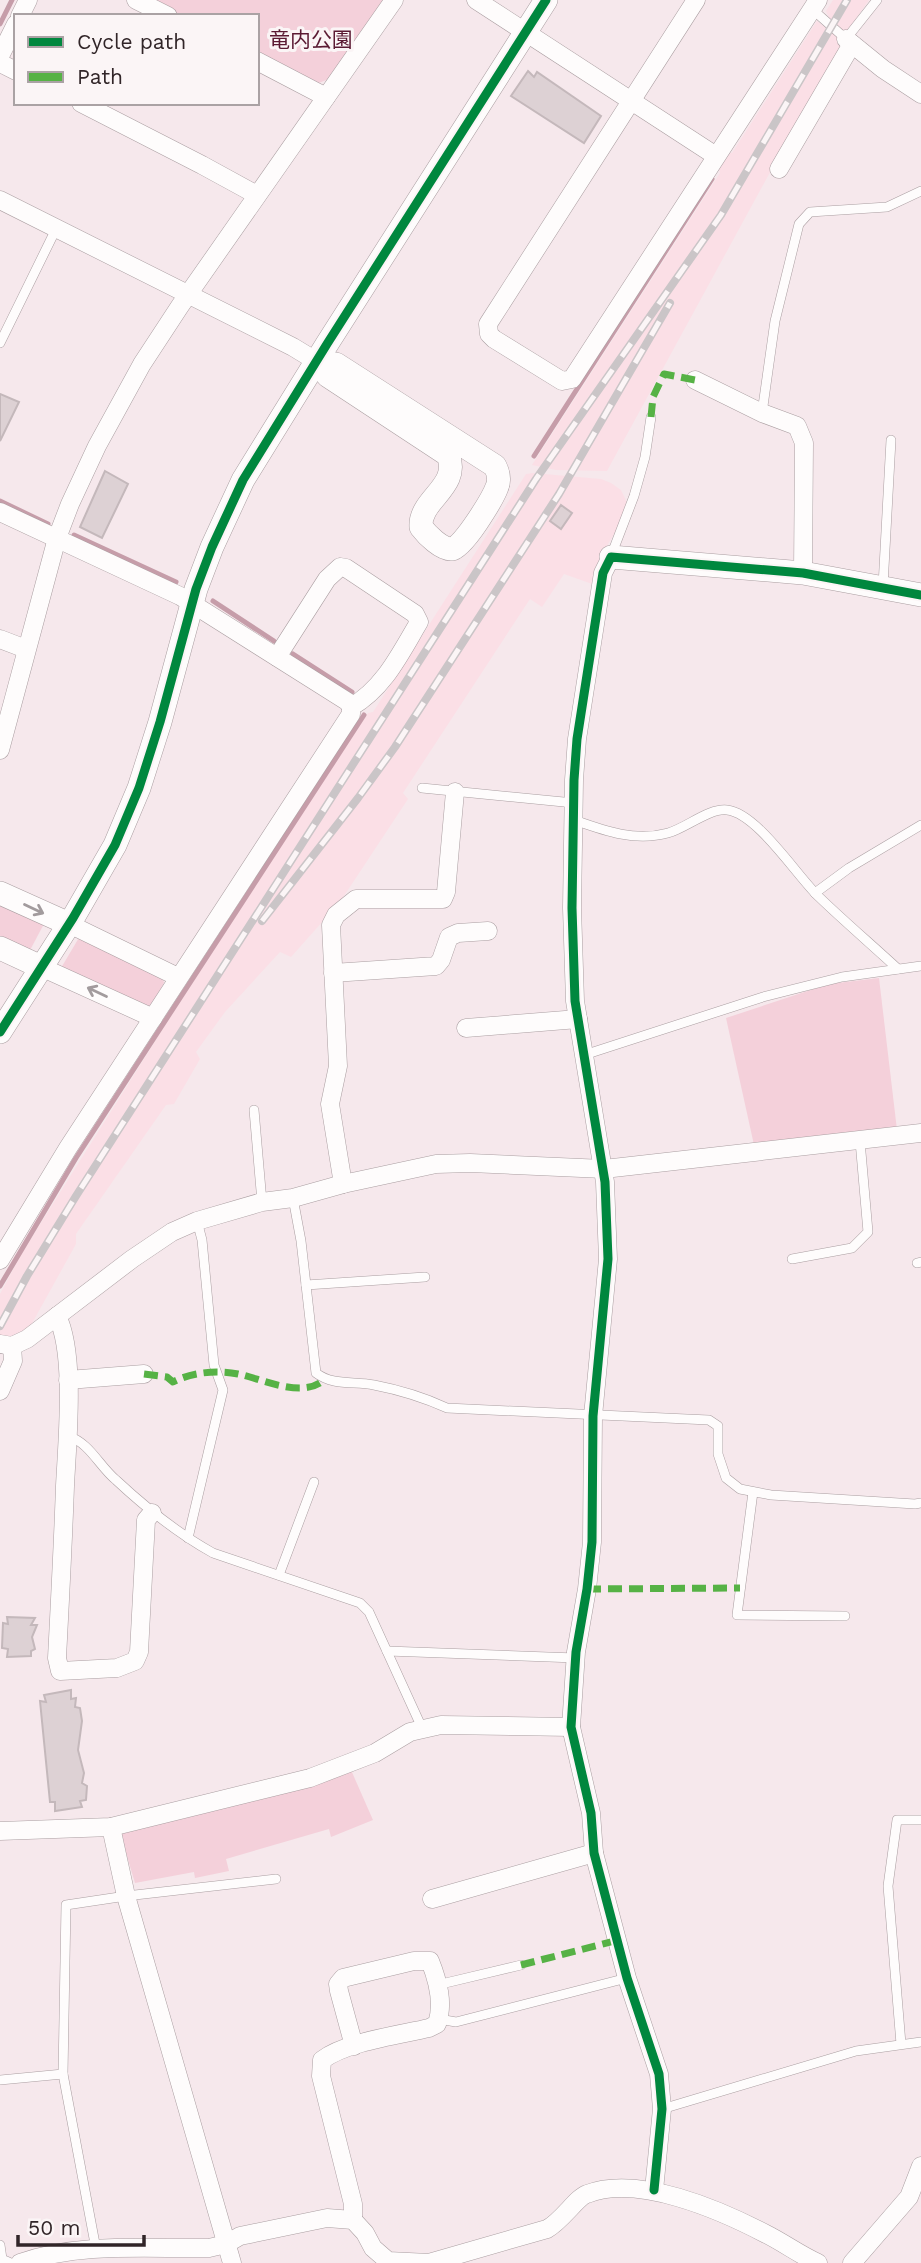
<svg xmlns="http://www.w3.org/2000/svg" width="921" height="2263" font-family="'Work Sans','Noto Sans JP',sans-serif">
<rect width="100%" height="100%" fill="#f6e8ec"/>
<g fill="#fbdfe6">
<polygon points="833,0 869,0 846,33 830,20 826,11"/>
<polygon points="817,21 845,43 822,77 607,471 556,470 532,465 720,173 718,166 727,152 732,153"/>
<polygon points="533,473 601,479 611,483 621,490 625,498 627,503 617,529 601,556 595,585 564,574 542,607 530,599 403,793 408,799 340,902 291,957 280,952 225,1012 196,1052 200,1059 174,1104 166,1105 76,1234 76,1244 30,1327 10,1340 0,1335 0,1294 22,1253 159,1035 315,793 368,713 373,712 526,474"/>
</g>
<g fill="#f4d0da">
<polygon points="151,0 386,0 329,79 316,84 257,54 257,16 182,16"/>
<polygon points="0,899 46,920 28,954 0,941"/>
<polygon points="80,936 162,976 164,983 152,1004 148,1007 61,968"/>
<polygon points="879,978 897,1130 754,1145 726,1018 829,984"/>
<polygon points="351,1770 373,1820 331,1837 329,1829 226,1859 229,1871 195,1878 194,1872 135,1883 120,1833"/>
</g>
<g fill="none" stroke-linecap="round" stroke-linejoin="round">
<g stroke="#c69da9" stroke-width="5">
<polyline points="0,24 12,0"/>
<polyline points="534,456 712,179"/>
<polyline points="0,501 48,524"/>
<polyline points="74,535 176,582"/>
<polyline points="213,601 274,641"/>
<polyline points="293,654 352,692"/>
<polyline points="0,1286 76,1158 364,715"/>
</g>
</g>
<g fill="#ddd1d4" stroke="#c4b8bb" stroke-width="2">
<polygon points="528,71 534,77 537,72 601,116 584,143 511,96"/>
<polygon points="0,394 19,402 0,441"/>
<polygon points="105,471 128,484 102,538 80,527"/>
<polygon points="561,505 572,513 561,529 550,521"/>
<polygon points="7,1617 35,1618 31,1625 37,1625 32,1637 35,1649 31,1651 31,1656 7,1657 8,1649 2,1648 3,1623 8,1624"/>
<polygon points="71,1690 71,1699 76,1698 75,1707 80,1708 82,1721 78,1750 84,1773 82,1783 87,1786 86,1800 80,1801 82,1807 55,1811 55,1802 50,1802 40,1701 46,1702 44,1695"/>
</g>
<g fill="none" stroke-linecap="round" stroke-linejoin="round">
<g stroke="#aa9ea1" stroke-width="10">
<g id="service">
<polyline points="812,9 846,39 877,0"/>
<polyline points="0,343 56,229"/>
<polyline points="762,413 775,321 799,224 810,212 887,207 921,191"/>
<polyline points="611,556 634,496 645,457 651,417"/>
<polyline points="883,586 891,440"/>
<polyline points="422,788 574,803"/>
<path d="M574,820C605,831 635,842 668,833C686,828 709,808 727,810C757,813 797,876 819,897C845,922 872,945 898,969"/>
<polyline points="815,893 849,868 921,825"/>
<polyline points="584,1055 763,997 842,977 921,966"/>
<polyline points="254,1110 262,1202"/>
<path d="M293,1198L301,1241L316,1373C333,1386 354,1381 374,1385C400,1390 423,1397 447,1408L709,1420L718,1426V1454L726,1478L740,1489L771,1495L915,1504L921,1503"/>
<polyline points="792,1259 852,1248 868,1232 860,1141"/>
<polyline points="917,1263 921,1262"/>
<polyline points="306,1285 425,1277"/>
<path d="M68,1436C90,1443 99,1466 116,1480C146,1508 177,1533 213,1553L360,1603L369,1612L422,1728"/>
<polyline points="753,1492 737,1615 845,1616"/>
<polyline points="188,1538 223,1390 214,1365 202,1240 197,1221"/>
<polyline points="279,1575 314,1482"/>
<polyline points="387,1651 576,1658"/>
<polyline points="437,1985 521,1965"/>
<polyline points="439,2019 456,2022 627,1978"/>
<polyline points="901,2044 888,1886 897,1820 921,1820"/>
<polyline points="0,2080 63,2074"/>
<polyline points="662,2109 856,2051 921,2042"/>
<polyline points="0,2245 2,2259 11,2263"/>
<polyline points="96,2249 63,2074 66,1905 126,1896 276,1879"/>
</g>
</g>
<g stroke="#aa9ea1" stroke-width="19">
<g id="minor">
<polyline points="136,0 168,16"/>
<polyline points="476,0 716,156"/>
<polyline points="696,0 488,324 489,334 494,339 562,381 572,379 818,0"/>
<polyline points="20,16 28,0"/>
<polyline points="846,39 883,69 921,94"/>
<polyline points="0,56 16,24"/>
<polyline points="257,61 326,97"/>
<polyline points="0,63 16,71"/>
<polyline points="81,103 202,165 257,195"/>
<polyline points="779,169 852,44"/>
<polyline points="0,200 293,347 316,361"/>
<polyline points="695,380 762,413 797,426 804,443 803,573"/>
<polyline points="0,512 180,596 348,702 351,707"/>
<polyline points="611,557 603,573 577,739 574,780 572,908 575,1001 605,1182 608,1259 593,1416 592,1542 587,1589 576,1652 571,1727 591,1813 594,1853 627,1978 659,2074 662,2109 654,2190"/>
<polyline points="0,639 26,649"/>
<polyline points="0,750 57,538 70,504 97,446 142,364 180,306 394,0"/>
<polyline points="69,924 178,977"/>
<polyline points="41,967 153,1018"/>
<polyline points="333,973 436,966 441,960 449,937 458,933 488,931"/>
<polyline points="466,1028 578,1019"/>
<polyline points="343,1184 330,1104 338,1066 331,925 336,915 356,899 443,899 446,892 455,792"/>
<path d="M0,1260L68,1148L351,714V707C384,688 400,654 419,622L415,614L346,568L340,567L327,579L277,657"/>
<path d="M57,1316C76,1353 67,1444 65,1486C63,1544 60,1601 57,1658L60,1671L117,1668L135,1661L139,1652L146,1520L152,1513"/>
<polyline points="0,1344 12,1346 27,1339 132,1259 172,1232 197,1221 262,1202 293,1198 343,1184 436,1164 470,1163 604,1169 921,1133"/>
<polyline points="68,1380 144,1374"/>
<polyline points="0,1391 13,1361 12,1346"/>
<polyline points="111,1827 126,1896 232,2263"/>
<polyline points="0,1831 111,1827 310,1778 375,1753 410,1732 441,1725 571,1727"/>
<polyline points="432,1899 594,1853"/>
<path d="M353,2220V2204L321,2076L322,2060C346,2042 399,2035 429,2028L437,2024C444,2003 438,1981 430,1961H414L343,1978L338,1984L339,1991L354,2046"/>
<path d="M20,2263C80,2242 148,2249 209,2248L226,2244L240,2236L327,2218L353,2220L365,2233L373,2248L388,2261L429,2263L547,2229C562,2221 577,2197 587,2194C638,2174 720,2210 766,2234C784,2243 800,2255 818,2263"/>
<polyline points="852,2263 909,2197 921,2166"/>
</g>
</g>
<g stroke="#aa9ea1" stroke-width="24">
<g id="tertiary">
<path d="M316,361L336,364L495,466C498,472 500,480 497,487C493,498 463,548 452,549C442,550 427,535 421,527C419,499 461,487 448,455L328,376Z"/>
<polyline points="611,557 803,573 921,595"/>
<polyline points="0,893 69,924"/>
<polyline points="0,948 41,967"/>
<polyline points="0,1032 73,918 115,845 139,788 160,722 196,589 212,547 243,480 327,344 546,0"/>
</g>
</g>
<use href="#service" stroke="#fefcfc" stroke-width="9"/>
<use href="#minor" stroke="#fefcfc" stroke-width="18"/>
<use href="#tertiary" stroke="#fefcfc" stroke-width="23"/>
<g stroke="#cac5c7" stroke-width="8">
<g id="rail">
<polyline points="262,921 358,798 395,747 559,494 670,303"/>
<polyline points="0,1326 27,1276 76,1196 536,479 721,215 847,0"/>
</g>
</g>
<use href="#rail" stroke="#fbf5f6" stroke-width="5" stroke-dasharray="16" stroke-linecap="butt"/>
<g stroke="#56b245" stroke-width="7" stroke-dasharray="14 7" stroke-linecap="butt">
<polyline points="651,417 653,397 664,374 695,380"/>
<path d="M144,1374L167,1377L173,1382C192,1372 217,1370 238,1374C262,1379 303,1399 324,1380"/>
<polyline points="587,1589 740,1588"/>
<polyline points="521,1965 618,1940"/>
</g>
<g stroke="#fbf5f6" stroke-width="13">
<g id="cycleway">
<polyline points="0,1032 73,918 115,845 139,788 160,722 196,589 212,547 243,480 327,344 546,0"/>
<polyline points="654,2190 662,2109 659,2074 627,1978 594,1853 591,1813 571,1727 576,1652 587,1589 592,1542 593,1416 608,1259 605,1182 575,1001 572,908 574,780 577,739 603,573 611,557 803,573 921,595"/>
</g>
</g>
<use href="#cycleway" stroke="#00873e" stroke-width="9"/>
</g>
<defs><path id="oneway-shaft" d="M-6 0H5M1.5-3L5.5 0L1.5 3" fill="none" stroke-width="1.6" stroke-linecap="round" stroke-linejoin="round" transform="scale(1.75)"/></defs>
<g stroke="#a29b9d">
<use href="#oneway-shaft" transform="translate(34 909) rotate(25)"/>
<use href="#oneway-shaft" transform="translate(97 992) rotate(-155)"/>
</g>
<g text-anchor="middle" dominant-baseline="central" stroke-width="6" stroke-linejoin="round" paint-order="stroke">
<g font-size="21" fill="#5b1a33" stroke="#fbf5f6">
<text x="311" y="39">竜内公園</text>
</g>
</g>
<rect x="14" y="14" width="245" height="91" fill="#fbf5f6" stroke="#aaa2a4" stroke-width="2"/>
<rect x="28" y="37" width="35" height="10" fill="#00873e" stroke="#aaa2a4" stroke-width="2"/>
<text x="77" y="49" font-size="21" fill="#312528">Cycle path</text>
<rect x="28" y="72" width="35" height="10" fill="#56b245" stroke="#aaa2a4" stroke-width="2"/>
<text x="77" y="84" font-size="21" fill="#312528">Path</text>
<path d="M18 2235v10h126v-10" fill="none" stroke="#312528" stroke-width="3.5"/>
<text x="28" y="2235" font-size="21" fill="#312528" stroke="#fbf5f6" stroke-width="5" paint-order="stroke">50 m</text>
</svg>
